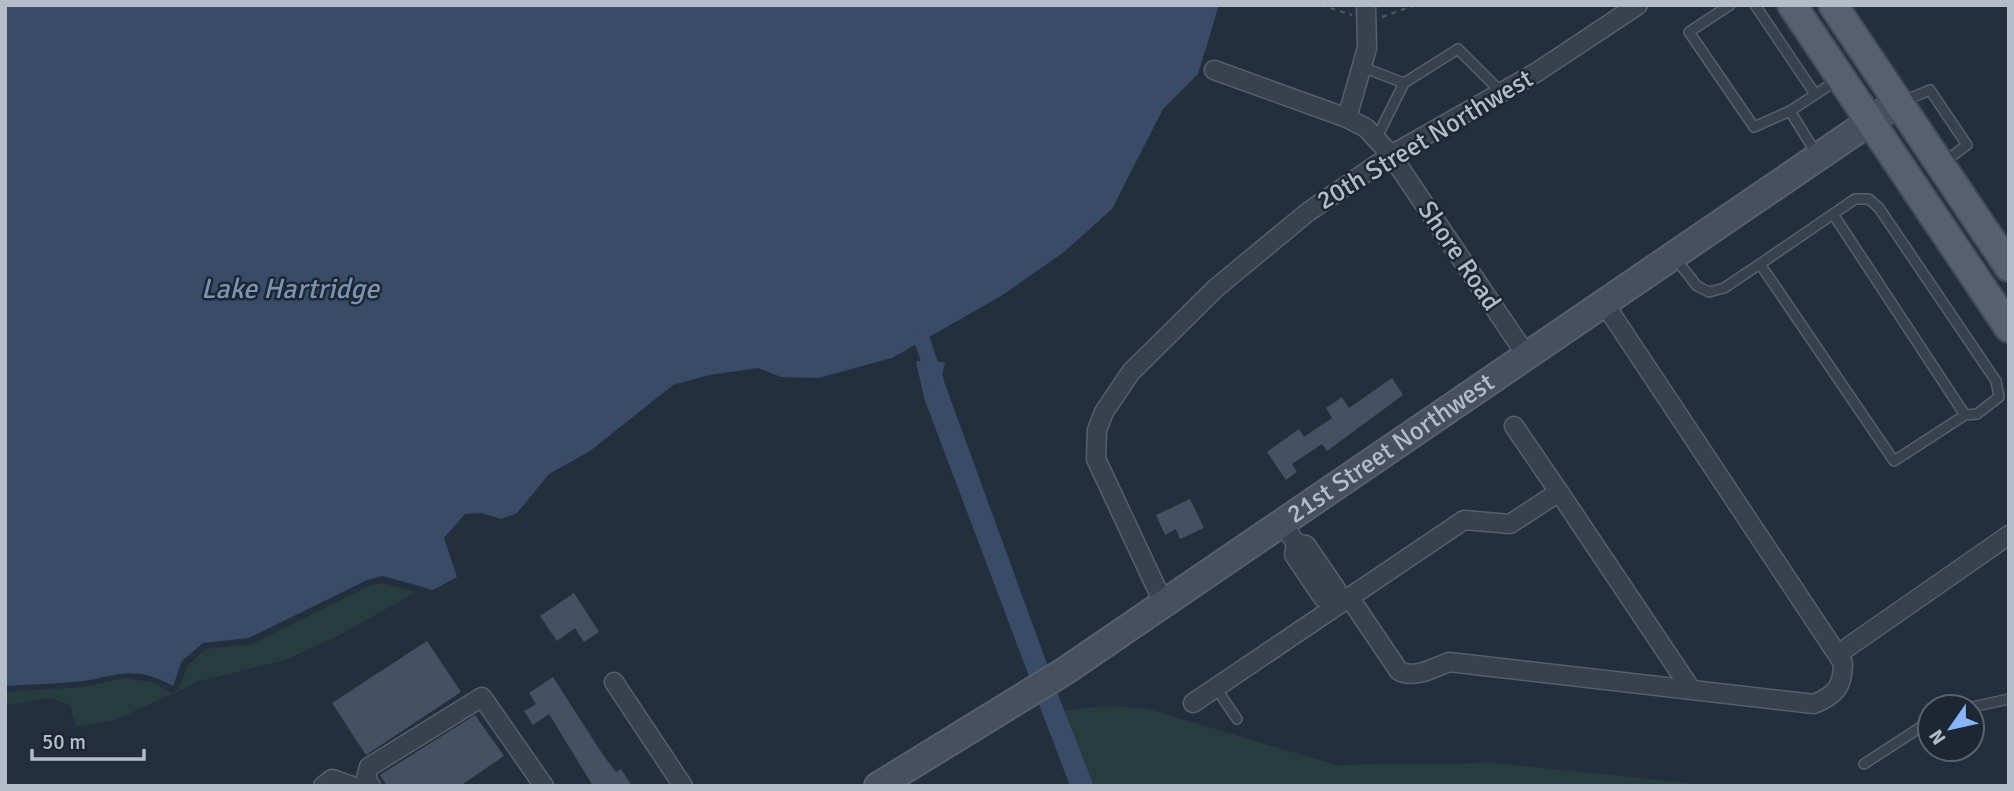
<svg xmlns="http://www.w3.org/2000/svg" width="2014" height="791" font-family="Signika,sans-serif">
<rect width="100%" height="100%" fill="#242f3e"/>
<g fill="#263c3f">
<polygon points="382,583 416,592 338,636 285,660 200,681 115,720 76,727 70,705 51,698 5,705 5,692 83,687 124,678 151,682 173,693 179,688 188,665 205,649 252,644 369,586"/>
<polygon points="1102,706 1145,708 1336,765 1495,763 1716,786 1094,786 1064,711"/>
</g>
<g fill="#394c67">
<path d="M5,5H1219L1198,74L1163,109L1112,209L1064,252L1001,296L892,358L818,378L781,377L758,368L709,375L673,385L590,451L549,474L517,513L501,519L481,513L465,514L444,538L457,577L433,590L383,576L367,580L249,638L203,643L182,661L173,686C135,665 121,675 83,681C57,684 31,684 5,686Z"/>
<polygon points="916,361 945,362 942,376 1050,672 1032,684 924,398"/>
<polygon points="1055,687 1094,786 1070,786 1037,699"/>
</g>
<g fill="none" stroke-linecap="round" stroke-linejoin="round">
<polyline stroke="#394c67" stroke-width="16" points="922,340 936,381"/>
</g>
<g fill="#455162">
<polygon points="1392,378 1403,395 1327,451 1322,444 1292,464 1297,472 1286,480 1267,452 1299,429 1304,437 1332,418 1326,408 1342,397 1349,408"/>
<polygon points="1190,499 1204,528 1180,539 1176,529 1165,535 1156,515"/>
<polygon points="574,593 599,632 584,642 575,628 557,641 540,616"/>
<polygon points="427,641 461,692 366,755 332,703"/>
<polygon points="553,677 603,755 616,772 621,769 632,786 593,786 549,714 533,725 524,711 536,704 529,693"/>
<polygon points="475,715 504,756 460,786 387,786 380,775"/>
</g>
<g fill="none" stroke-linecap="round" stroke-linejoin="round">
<g stroke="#565f6c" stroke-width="12">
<g id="lane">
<polyline points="1730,5 1689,32 1754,127 1790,111"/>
<polyline points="1755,5 1815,94"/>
<polyline points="1362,67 1404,83"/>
<polyline points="1901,102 1930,90 1967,145 1944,162"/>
<polyline points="1376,139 1404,83 1458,49 1502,93"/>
<polyline points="1816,153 1790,111 1839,79"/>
<polyline points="1833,214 1965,415"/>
<polyline points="1675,258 1697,286 1709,292 1724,288 1760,264 1894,461 1965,415 1977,414 1999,397 1996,381 1879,208 1869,199 1855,199 1760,264"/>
<polyline points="1216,688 1237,719"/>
<polyline points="1972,707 2009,699"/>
<polyline points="1864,764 1930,721"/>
</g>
</g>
<g stroke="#565f6c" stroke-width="21">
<g id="street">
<polyline points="1214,70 1347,118 1366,128 1391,155 1527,356"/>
<polyline points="1347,118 1367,48 1366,5"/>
<polyline points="1559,492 1691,689"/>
<polyline points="1281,522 1296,543 1306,545 1336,589 1333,600"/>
<polyline points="1296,543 1294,555 1323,598 1333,600 1336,605"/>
<path d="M1349,597L1399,671C1415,679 1433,668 1449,662L1814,704C1836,695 1843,686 1843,663L1604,303"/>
<polyline points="1163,602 1096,459 1097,430 1104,412 1131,372 1216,288 1308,212 1391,155 1537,72 1638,5"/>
<polyline points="1838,654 2009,535"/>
<polyline points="614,682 683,786"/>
<polyline points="1193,703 1464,520 1510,524 1559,492 1514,426"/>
<polyline points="323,786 332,779 352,786"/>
<polyline points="371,786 366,778 369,767 482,697 544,786"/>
</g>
</g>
<g stroke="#565f6c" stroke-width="30">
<g id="secondary">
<path id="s1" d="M878,786L1065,671L1897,103"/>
</g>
</g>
<g stroke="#414a57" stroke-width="32">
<g id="primary">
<polyline points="1792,5 2009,328"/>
<polyline points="1833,5 2009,267"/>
</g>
</g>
<g stroke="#44595c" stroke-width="2.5" stroke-dasharray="5 5" stroke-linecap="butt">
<polyline points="1321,5 1352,15"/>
<polyline points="1382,17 1415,5"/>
</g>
<use href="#lane" stroke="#38414e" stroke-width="9"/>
<use href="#street" stroke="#38414e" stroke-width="18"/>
<use href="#secondary" stroke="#465061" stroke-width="26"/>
<use href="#primary" stroke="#56606e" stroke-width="28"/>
</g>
<g text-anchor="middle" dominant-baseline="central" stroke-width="5" stroke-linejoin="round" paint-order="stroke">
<g font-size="26" fill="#b4bcc9" stroke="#1d2633">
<text transform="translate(1425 140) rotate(-31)">20th Street Northwest</text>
<text transform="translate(1459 256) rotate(56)">Shore Road</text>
<text stroke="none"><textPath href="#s1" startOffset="614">21st Street Northwest</textPath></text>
</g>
<g font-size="28" font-style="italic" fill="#7c92b1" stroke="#1d2633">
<text x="290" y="289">Lake Hartridge</text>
</g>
</g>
<rect width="2014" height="791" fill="none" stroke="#b4bcc9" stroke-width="14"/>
<g transform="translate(1951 728) rotate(236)"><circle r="33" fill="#1d2633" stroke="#59626f" stroke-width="2"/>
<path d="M0-5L12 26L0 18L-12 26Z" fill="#8ab4f8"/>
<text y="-10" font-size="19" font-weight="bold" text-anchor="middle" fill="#b4bcc9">N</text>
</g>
<path d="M32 749v10h112v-10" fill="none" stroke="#b4bcc9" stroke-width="3.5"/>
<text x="42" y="749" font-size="21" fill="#b4bcc9" stroke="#1d2633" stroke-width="5" paint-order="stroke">50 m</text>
</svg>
